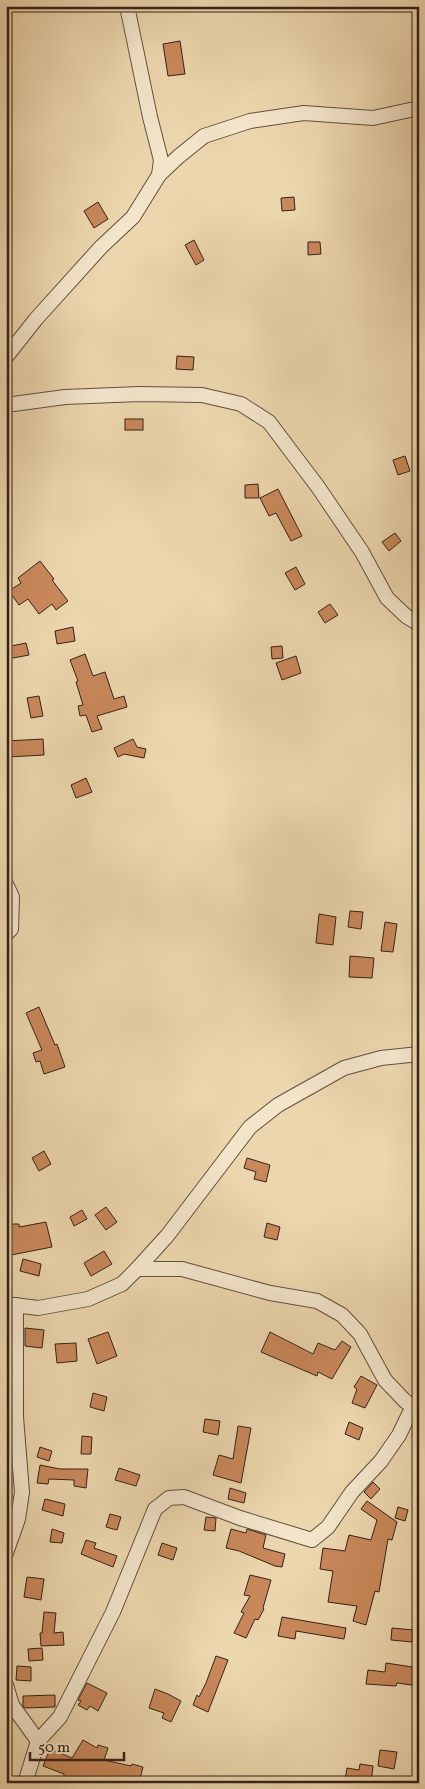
<svg xmlns="http://www.w3.org/2000/svg" width="425" height="1789" font-family="Vollkorn,serif">
<rect width="100%" height="100%" fill="#ecd6ad"/>
<filter id="stains"><feTurbulence type="fractalNoise" baseFrequency=".004" numOctaves="4"/><feColorMatrix values="0 0 0 0 .2 0 0 0 0 .09 0 0 0 0 .02 0 0 0 .5 -.17"/></filter>
<radialGradient id="worn" r=".72"><stop offset=".6" stop-color="#630" stop-opacity="0"/><stop offset="1" stop-color="#630" stop-opacity=".3"/></radialGradient>
<g fill="#c9885b" stroke="#35211a">
<polygon points="180,41 185,74 168,76 163,44"/>
<polygon points="294,197 295,210 282,211 281,198"/>
<polygon points="98,202 108,219 94,228 84,211"/>
<polygon points="194,240 204,260 196,265 185,245"/>
<polygon points="308,242 320,242 321,254 308,255"/>
<polygon points="177,356 194,357 193,370 176,369"/>
<rect x="125" y="419" width="18" height="11"/>
<polygon points="405,456 410,471 398,475 393,460"/>
<polygon points="258,484 259,498 245,498 245,485"/>
<polygon points="278,489 302,536 291,541 276,513 269,516 260,498"/>
<polygon points="395,533 401,541 389,551 382,542"/>
<polygon points="40,561 54,579 52,580 68,601 56,610 52,604 39,614 28,599 19,605 9,591 21,583 18,578"/>
<polygon points="296,567 305,584 295,590 285,573"/>
<polygon points="330,604 338,615 325,623 318,612"/>
<polygon points="73,627 75,641 57,644 55,631"/>
<polygon points="26,643 29,655 8,659 6,647"/>
<polygon points="282,646 283,658 272,659 271,647"/>
<polygon points="85,654 93,676 105,672 114,699 124,696 127,707 97,716 102,729 92,732 86,715 80,716 78,706 83,705 76,682 78,681 70,660"/>
<polygon points="296,656 301,673 282,680 276,663"/>
<polygon points="39,696 43,716 31,718 27,698"/>
<polygon points="43,739 44,755 8,757 7,741"/>
<polygon points="133,739 137,747 146,749 144,758 124,754 118,757 114,748"/>
<polygon points="86,778 92,792 76,798 71,785"/>
<polygon points="350,911 363,912 361,929 348,927"/>
<polygon points="319,914 336,917 333,945 316,943"/>
<polygon points="385,922 397,924 393,952 381,951"/>
<polygon points="350,956 374,958 372,978 349,977"/>
<polygon points="39,1007 55,1045 57,1044 65,1067 44,1074 40,1061 36,1062 33,1053 42,1050 26,1013"/>
<polygon points="44,1151 51,1164 39,1171 32,1158"/>
<polygon points="247,1158 270,1165 266,1182 254,1179 256,1172 244,1168"/>
<polygon points="106,1207 117,1222 106,1230 95,1215"/>
<polygon points="82,1210 87,1219 74,1226 70,1217"/>
<polygon points="46,1222 52,1247 6,1256 6,1224 19,1224 19,1227"/>
<polygon points="267,1223 280,1227 277,1240 264,1237"/>
<polygon points="104,1251 112,1264 91,1276 84,1263"/>
<polygon points="23,1259 41,1264 39,1276 20,1271"/>
<polygon points="25,1328 44,1330 42,1348 25,1346"/>
<polygon points="108,1332 117,1356 97,1364 88,1339"/>
<polygon points="270,1332 313,1354 318,1343 335,1350 342,1341 351,1347 332,1379 318,1372 317,1376 261,1352"/>
<polygon points="76,1343 77,1361 57,1363 55,1344"/>
<polygon points="361,1376 377,1385 365,1408 352,1403 357,1389 354,1387"/>
<polygon points="93,1393 107,1397 104,1411 90,1407"/>
<polygon points="205,1419 220,1421 218,1435 203,1432"/>
<polygon points="349,1422 363,1428 359,1440 345,1434"/>
<polygon points="238,1426 251,1428 241,1483 213,1475 219,1455 233,1459"/>
<polygon points="82,1436 92,1437 91,1454 81,1454"/>
<polygon points="40,1447 52,1451 49,1461 37,1457"/>
<polygon points="40,1465 60,1469 88,1469 86,1488 74,1486 74,1480 49,1479 48,1484 37,1483"/>
<polygon points="119,1468 140,1475 136,1486 115,1480"/>
<polygon points="373,1482 380,1489 371,1499 364,1492"/>
<polygon points="230,1488 246,1493 244,1503 228,1499"/>
<polygon points="45,1499 65,1504 63,1516 42,1510"/>
<polygon points="367,1501 397,1522 392,1540 388,1539 379,1592 375,1591 366,1625 353,1621 357,1606 328,1602 333,1571 320,1569 323,1548 345,1551 349,1535 371,1540 377,1520 361,1509"/>
<polygon points="398,1507 408,1510 405,1521 395,1518"/>
<polygon points="110,1514 121,1517 117,1530 106,1527"/>
<polygon points="206,1517 216,1518 215,1531 204,1530"/>
<polygon points="52,1529 64,1533 62,1543 50,1542"/>
<polygon points="231,1529 246,1533 247,1529 266,1535 263,1548 285,1554 282,1567 275,1566 239,1551 226,1548"/>
<polygon points="86,1540 96,1543 94,1548 117,1556 113,1567 81,1554"/>
<polygon points="162,1543 177,1548 173,1560 158,1555"/>
<polygon points="250,1575 271,1580 263,1608 264,1609 258,1620 255,1619 246,1638 234,1633 244,1613 241,1612 250,1596 244,1595"/>
<polygon points="27,1577 44,1579 41,1600 24,1597"/>
<polygon points="44,1612 56,1613 54,1633 63,1632 64,1645 41,1646 40,1633 42,1633"/>
<polygon points="282,1617 346,1628 344,1639 296,1631 295,1639 278,1636"/>
<polygon points="392,1628 413,1630 412,1642 391,1640"/>
<polygon points="42,1648 43,1660 29,1661 28,1649"/>
<polygon points="216,1656 228,1660 208,1712 193,1705 197,1695 199,1697 206,1683"/>
<polygon points="386,1663 419,1668 419,1686 397,1683 396,1686 366,1684 368,1670 385,1672"/>
<polygon points="17,1666 31,1667 31,1681 16,1680"/>
<polygon points="87,1683 107,1693 98,1711 90,1706 87,1710 78,1705 81,1701 78,1700"/>
<polygon points="155,1689 168,1694 181,1701 171,1722 162,1718 164,1713 149,1708"/>
<polygon points="55,1695 55,1707 25,1708 23,1706 23,1696"/>
<polygon points="83,1740 97,1748 98,1745 108,1748 104,1760 131,1766 132,1764 143,1767 139,1783 63,1783 64,1774 43,1766 50,1749 72,1758"/>
<polygon points="380,1750 397,1752 394,1769 378,1766"/>
<polygon points="360,1764 373,1766 371,1783 350,1783 351,1781 345,1780 347,1768 359,1770"/>
</g>
<g fill="none" stroke-linecap="round" stroke-linejoin="round">
<g stroke="#634e3f" stroke-width="16">
<g id="minor">
<polyline points="127,6 150,117 161,160 159,175"/>
<polyline points="6,357 36,319 101,247 133,217 159,175 178,157 204,136 250,121 304,113 373,118 419,108"/>
<polyline points="6,405 65,397 140,394 202,395 241,404 269,422 318,487 362,552 387,598 406,616 419,624"/>
<polyline points="6,884 12,897 11,929 6,934"/>
<polyline points="137,1269 182,1269 270,1293 317,1301 342,1315 360,1334 385,1380 405,1401 419,1410"/>
<polyline points="6,1304 38,1308 88,1299 122,1284 137,1269 167,1236 250,1127 278,1105 344,1068 381,1058 419,1054"/>
<polyline points="6,1553 18,1519 22,1492 16,1417 16,1305"/>
<polyline points="6,1685 12,1705 38,1741"/>
<polyline points="25,1783 38,1741 60,1717 113,1612 155,1509 169,1498 184,1497 240,1518 312,1540 328,1527 352,1492 381,1461 399,1435 413,1406"/>
</g>
</g>
<use href="#minor" stroke="#f3e4ca" stroke-width="14"/>
</g>
<rect width="425" height="1789" fill="none" stroke="#ecd6ad" stroke-width="25"/>
<rect x="8" y="8" width="410" height="1774" fill="none" stroke="#35211a" stroke-width="2.5"/>
<rect x="12" y="12" width="400" height="1764" fill="none" stroke="#35211a"/>
<path d="M30 1752v8h94v-8" fill="none" stroke="#35211a" stroke-width="2.5"/>
<text x="38" y="1752" font-size="15" fill="#35211a" stroke="#f3e4ca" stroke-width="4" paint-order="stroke">50 m</text>
<rect width="100%" height="100%" filter="url(#stains)"/>
<rect width="100%" height="100%" fill="url(#worn)"/>
</svg>
